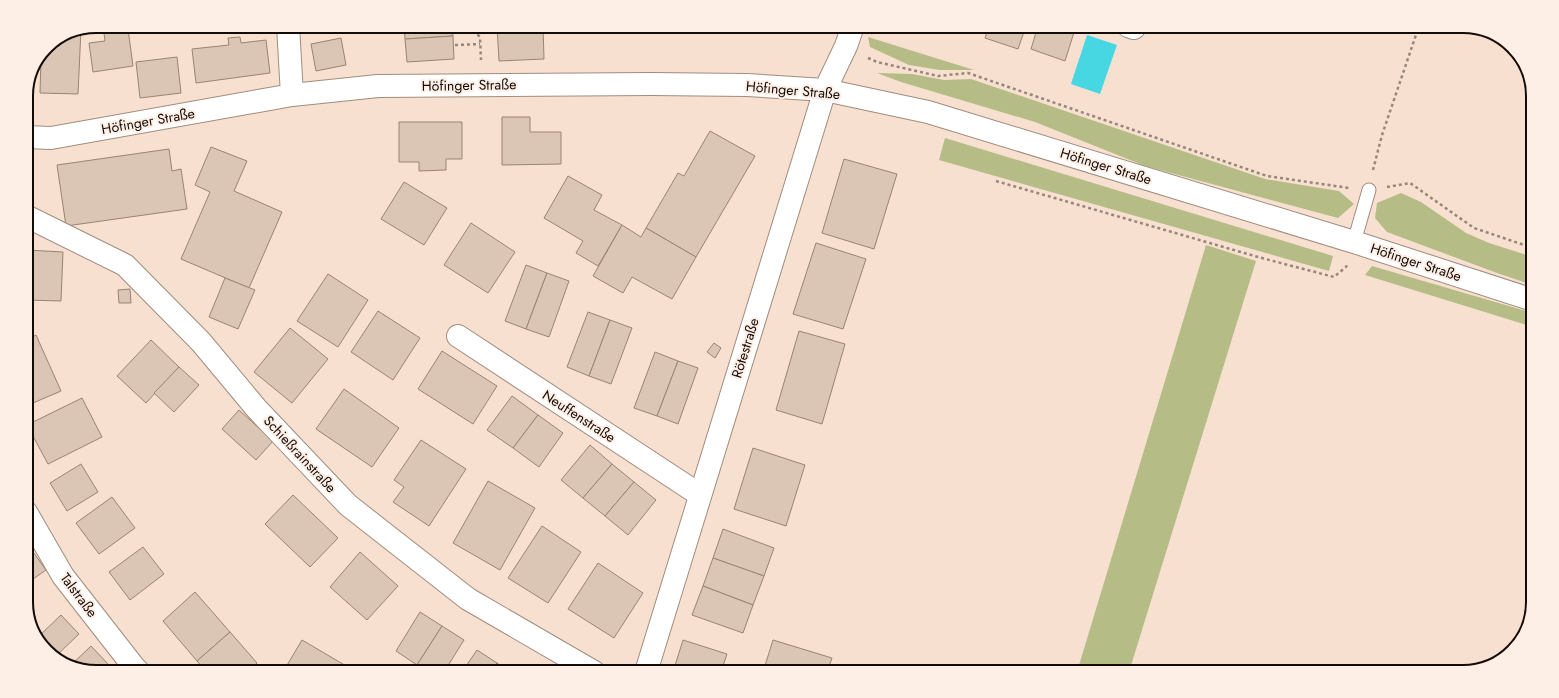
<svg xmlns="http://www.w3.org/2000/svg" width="1559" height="698" font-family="Jost,sans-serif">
<rect width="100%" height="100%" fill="#f7e0d0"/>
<g fill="#b5bc85">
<polygon points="868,37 974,70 939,70 909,65 870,47"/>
<polygon points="877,73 912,74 944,80 971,79 1265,179 1339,191 1354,204 1338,218 1145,166 1035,122 901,82"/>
<polygon points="945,138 1333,256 1329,271 939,160"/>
<polygon points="1401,193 1421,202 1466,233 1489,243 1533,257 1533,285 1497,273 1387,232 1375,218 1377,203"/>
<polygon points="1206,245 1256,261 1129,672 1077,672"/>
<polygon points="1372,266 1533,313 1533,327 1365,275"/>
</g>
<polygon fill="#46d7e3" points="1087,35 1117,45 1100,94 1071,84"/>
<g fill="#dbc5b5" stroke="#998375">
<polygon points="404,26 452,26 453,36 405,39"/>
<polygon points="497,26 543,26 544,59 499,61"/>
<polygon points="989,26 1026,26 1018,49 985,38"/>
<polygon points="1038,26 1076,26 1065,61 1031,49"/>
<polygon points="81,29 78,94 40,93 41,58 47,46 70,31"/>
<polygon points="128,29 133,66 93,72 89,43 105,41 104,33"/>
<polygon points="453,36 454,59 407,62 405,39"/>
<polygon points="240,37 241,43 266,40 270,73 196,83 192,49 229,45 228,38"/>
<polygon points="341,38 346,65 316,71 311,44"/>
<polygon points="177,57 181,93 140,98 136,62"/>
<polygon points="502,117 530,117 530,132 561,132 561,164 502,165"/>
<polygon points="399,122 462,122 462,159 446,159 446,170 419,171 419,162 399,162"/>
<polygon points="710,131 755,156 696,257 646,228 678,173 684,176"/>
<polygon points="211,147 247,161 234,191 282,212 249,288 181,259 210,192 195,185"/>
<polygon points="169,149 172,171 181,169 187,209 66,226 57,165"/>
<polygon points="844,159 897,174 874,249 822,233"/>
<polygon points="568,176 602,195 594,210 622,225 598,266 576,253 583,241 544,218"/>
<polygon points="404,182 447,208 424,245 381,219"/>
<polygon points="471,223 515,252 488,293 444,265"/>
<polygon points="622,225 641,237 646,228 696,257 672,299 632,277 623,293 593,276"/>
<polygon points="816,243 866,259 843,329 793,314"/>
<polygon points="26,250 63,252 61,301 26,300"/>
<polygon points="526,265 547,273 526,329 505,321"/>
<polygon points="547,273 569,281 549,337 526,329"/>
<polygon points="328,274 368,300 338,347 297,321"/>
<polygon points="225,278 255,290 238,329 209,317"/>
<polygon points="130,289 131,303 119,303 118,290"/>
<polygon points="378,311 420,338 393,380 351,352"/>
<polygon points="588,312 610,320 589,376 567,367"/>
<polygon points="610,320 632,328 611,384 589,376"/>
<polygon points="290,328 328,359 292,403 254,372"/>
<polygon points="799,331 845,344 822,424 776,410"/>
<polygon points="36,335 61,391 26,406 26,340"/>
<polygon points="151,340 179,367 146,403 117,376"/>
<polygon points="714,343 721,348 715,358 707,352"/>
<polygon points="442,351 497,386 473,424 418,389"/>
<polygon points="655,352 678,361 657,416 634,408"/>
<polygon points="678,361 698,368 678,424 657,416"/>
<polygon points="179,367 199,385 174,412 154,393"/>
<polygon points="344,389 399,428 372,467 316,429"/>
<polygon points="512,396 538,415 513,448 487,430"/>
<polygon points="82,398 102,437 48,464 27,425"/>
<polygon points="239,410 273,441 256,460 222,429"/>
<polygon points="538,415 563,433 539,467 513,448"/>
<polygon points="421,440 466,469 429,526 393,502 404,487 394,480"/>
<polygon points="590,445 612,464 583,498 561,480"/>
<polygon points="753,448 805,465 786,526 734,509"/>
<polygon points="81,464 98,492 67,511 50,483"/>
<polygon points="612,464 634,482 605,516 583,498"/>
<polygon points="488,481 535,508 500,570 453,543"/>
<polygon points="634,482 656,500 628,535 605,516"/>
<polygon points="293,495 338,538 310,567 265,524"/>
<polygon points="112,497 135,528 99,554 76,523"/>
<polygon points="542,526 581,552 548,603 508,578"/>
<polygon points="723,529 774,548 764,576 713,558"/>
<polygon points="26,542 46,570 26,584"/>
<polygon points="143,547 164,574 130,600 109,572"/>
<polygon points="360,552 398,586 367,620 330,587"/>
<polygon points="713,558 764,576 753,605 703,586"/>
<polygon points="598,563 643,593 614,638 568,609"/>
<polygon points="703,586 753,605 743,633 692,615"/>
<polygon points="195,592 230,632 197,661 163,621"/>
<polygon points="420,612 442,626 417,665 396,651"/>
<polygon points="61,615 79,634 56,656 38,641 37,638"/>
<polygon points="442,626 464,640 444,672 428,672 417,665"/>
<polygon points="230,632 257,663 247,672 207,672 197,661"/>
<polygon points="302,640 348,667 345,672 283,672"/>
<polygon points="683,640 727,654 721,672 673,672"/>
<polygon points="773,640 832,658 827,672 763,672"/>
<polygon points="91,646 109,665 102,672 69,667"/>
<polygon points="477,650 497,663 491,672 462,672"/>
<polygon points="497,663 510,672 491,672"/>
<polygon points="850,669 861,672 850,672"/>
</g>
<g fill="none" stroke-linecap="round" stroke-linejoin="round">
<g stroke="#a18c7d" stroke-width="15">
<polyline id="service" points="1354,242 1369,190"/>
</g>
<g stroke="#a18c7d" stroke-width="24">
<g id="minor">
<polyline points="288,26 292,95"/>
<polyline points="1128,26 1134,28"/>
<polyline points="26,216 125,265 201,342 256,408 348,505 468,599 594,672"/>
<polyline points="458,336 700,495"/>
<polyline points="26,512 63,576 134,667 139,672"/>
<polyline points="646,672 825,90 846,46 853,26"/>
</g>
</g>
<g stroke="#a18c7d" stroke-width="24">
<polyline id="tertiary" points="26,137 51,138 292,95 378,86 651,84 747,85 825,90 928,112 1354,242 1533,300"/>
</g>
<g stroke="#97867b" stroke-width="2.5" stroke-dasharray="3 3" stroke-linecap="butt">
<polyline points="455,26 470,27"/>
<polyline points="469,26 480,37 481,60"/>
<polyline points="455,45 480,44"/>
<polyline points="868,58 877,62 938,76 968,73 1267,176 1349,188"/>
<polyline points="1373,170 1382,135 1419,26"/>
<polyline points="996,181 1258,257 1334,277 1346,267 1347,265"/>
<polyline points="1387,187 1410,183 1474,228 1533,248"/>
</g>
<use href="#service" stroke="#fff" stroke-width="13"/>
<use href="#minor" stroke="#fff" stroke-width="22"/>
<use href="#tertiary" stroke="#fff" stroke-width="22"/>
</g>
<g text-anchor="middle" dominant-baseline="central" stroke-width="4" stroke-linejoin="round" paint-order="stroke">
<g font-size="14" fill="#130b07" stroke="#feefe6">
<text transform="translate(469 85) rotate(-1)">Höfinger Straße</text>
<text transform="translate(793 90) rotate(5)">Höfinger Straße</text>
<text transform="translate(148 121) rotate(-10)">Höfinger Straße</text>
<text transform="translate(1106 166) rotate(17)">Höfinger Straße</text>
<text transform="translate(1416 262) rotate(18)">Höfinger Straße</text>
<text transform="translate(745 348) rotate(-73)">Rötestraße</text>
<text transform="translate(579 416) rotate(33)">Neuffenstraße</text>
<text transform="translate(300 454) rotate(47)">Schießrainstraße</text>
<text transform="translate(79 595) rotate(53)">Talstraße</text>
</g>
</g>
<path d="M0 0H1559V698H0ZM96 33H1463A63 63 0 0 1 1526 96V602A63 63 0 0 1 1463 665H96A63 63 0 0 1 33 602V96A63 63 0 0 1 96 33Z" fill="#feefe6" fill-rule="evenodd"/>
<path fill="none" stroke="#130b07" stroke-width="2" d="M96 33H1463A63 63 0 0 1 1526 96V602A63 63 0 0 1 1463 665H96A63 63 0 0 1 33 602V96A63 63 0 0 1 96 33Z"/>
</svg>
